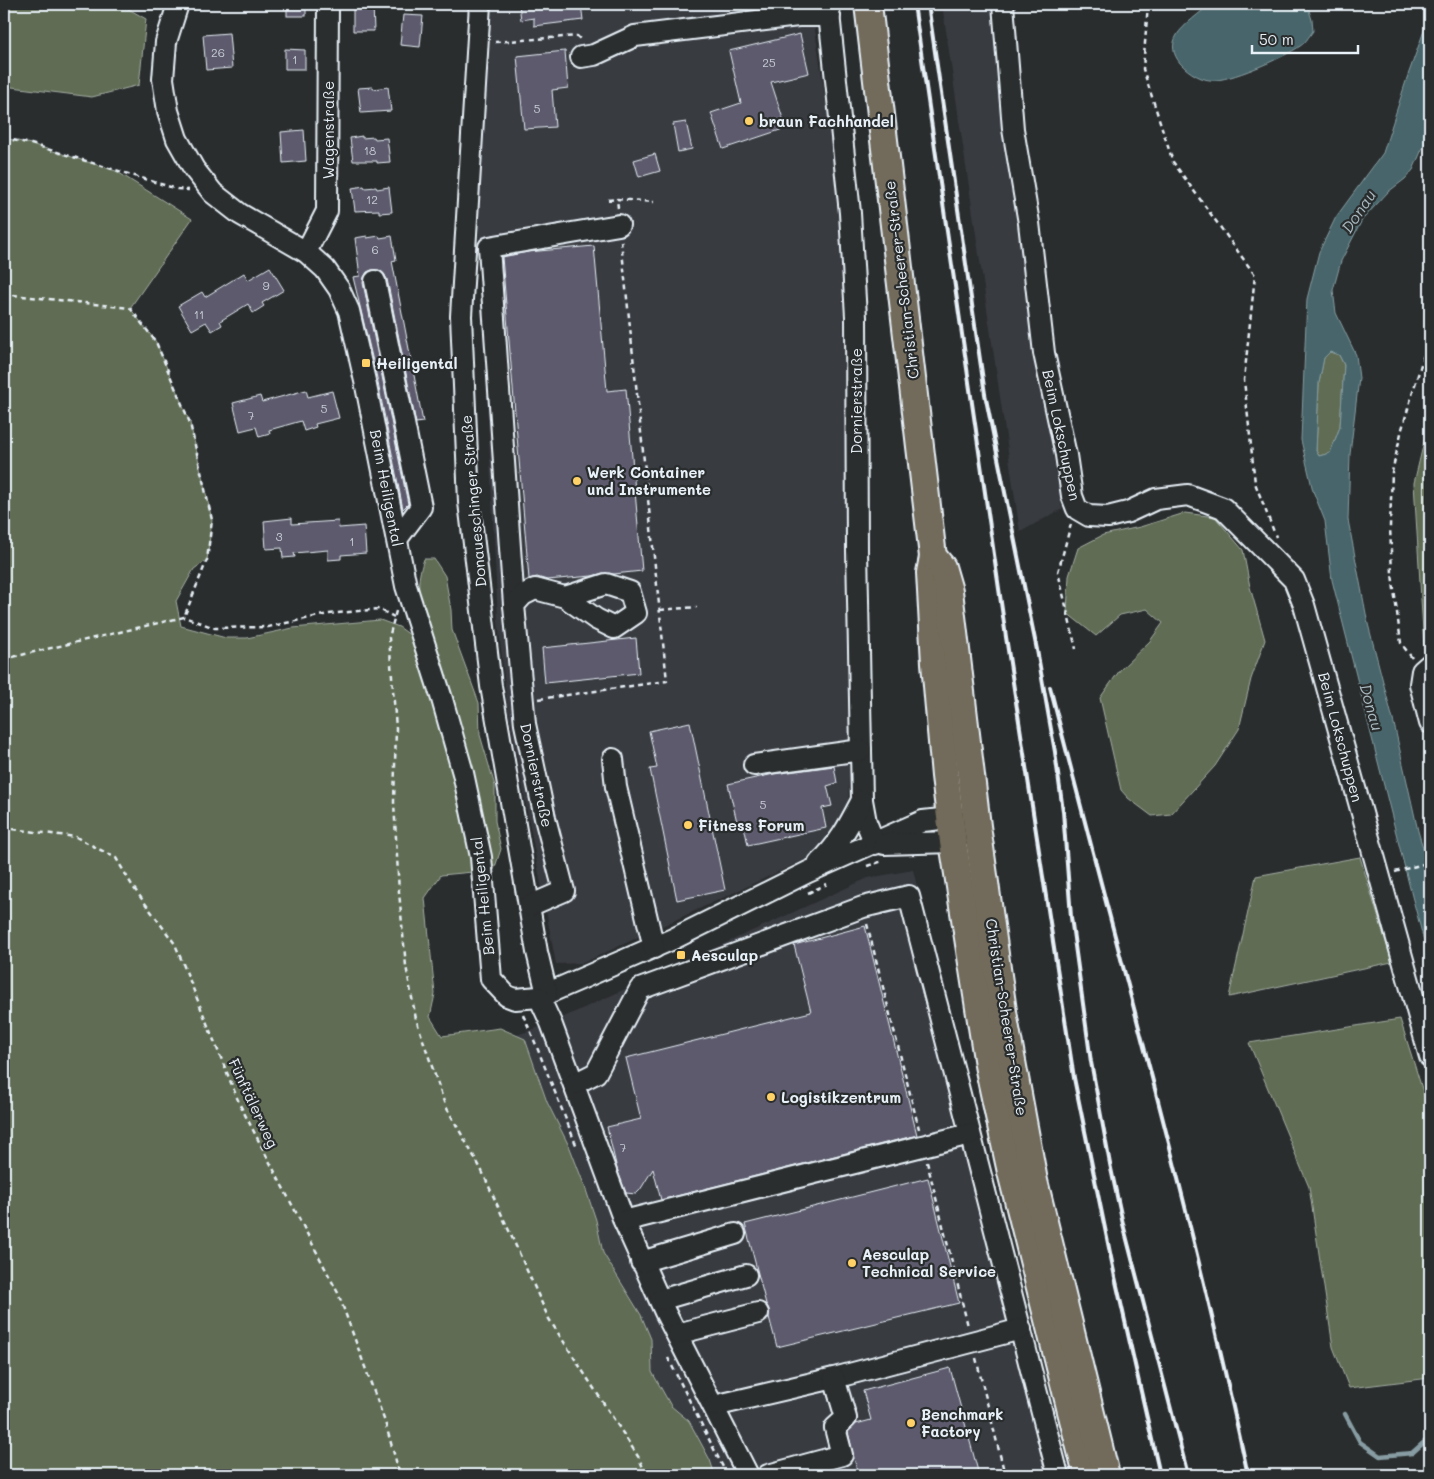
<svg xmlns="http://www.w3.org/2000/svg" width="1434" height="1479" font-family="Mali,sans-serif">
<rect width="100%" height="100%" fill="#2a2d2e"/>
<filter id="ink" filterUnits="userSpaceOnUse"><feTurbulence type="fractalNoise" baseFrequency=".02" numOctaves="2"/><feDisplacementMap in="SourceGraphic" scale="10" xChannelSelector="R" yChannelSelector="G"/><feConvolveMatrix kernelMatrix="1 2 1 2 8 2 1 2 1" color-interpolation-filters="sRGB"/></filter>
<g filter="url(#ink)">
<g fill="#393a41">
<polygon points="489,4 811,4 841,201 851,721 848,806 823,851 583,963 556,964 507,705 498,621 477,199"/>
<polygon points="942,4 996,4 1028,297 1062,509 1020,532"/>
<polygon points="913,870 1064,1475 669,1475 514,1036 551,1023 868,878"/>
</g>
<g fill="#616c53" stroke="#a4aea6">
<polygon points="4,4 120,4 146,19 139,85 92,97 4,86"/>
<path d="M4,138L31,144L116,171L192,219L130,308L156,342L190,423L212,520L207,560L194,569L176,601L181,626L226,638H247L293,628L380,620L399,627L410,635L424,619C418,596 416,582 424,559H434L445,576L451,610L452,630L479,703L480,735L495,786V821L501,849L494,870L441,875L425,898L435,994L430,1017L442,1036L500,1028L525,1039L547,1102L570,1148L585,1187L596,1220L603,1253L641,1315L651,1339L652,1372L671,1406L689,1421L710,1460L715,1475H4Z"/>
<polygon points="1330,352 1339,355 1344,365 1340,427 1330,453 1319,456 1316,451 1319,383 1324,357"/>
<polygon points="1430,417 1430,673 1424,648 1414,483"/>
<polygon points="1185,513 1215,517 1243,550 1250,587 1265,640 1251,679 1239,729 1215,766 1171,814 1152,816 1128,798 1121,790 1100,698 1120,670 1150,641 1163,623 1147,609 1120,615 1096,636 1067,613 1069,576 1078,548 1103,535 1140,527"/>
<polygon points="1360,857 1392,962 1229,997 1256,876"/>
<polygon points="1400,1019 1430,1114 1430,1378 1349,1388 1333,1347 1309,1187 1249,1043"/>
</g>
<g fill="#47656a" stroke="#879da3" fill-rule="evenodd">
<path d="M1211,4H1307L1312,20L1313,31C1310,35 1307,40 1304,43C1291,55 1234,79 1216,80C1203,82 1188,72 1180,63C1173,54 1171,45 1177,35C1182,26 1202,11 1211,4Z"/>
<path d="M1430,14V131L1413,170L1405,179L1388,192L1362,220L1341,261L1333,290L1336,313L1356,355L1359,378L1350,454L1348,520L1368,624L1394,724L1418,831L1430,871V963L1412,896L1332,580L1325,521L1313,491L1301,440L1307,299L1319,252L1336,217L1383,153L1407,78ZM1330,352L1339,355L1344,365L1340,427L1330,453L1319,456L1316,451L1319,383L1324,358Z"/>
</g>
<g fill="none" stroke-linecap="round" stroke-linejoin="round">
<polyline stroke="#879da3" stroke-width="4.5" points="1345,1414 1360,1442 1380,1456 1412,1453 1430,1437"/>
</g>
<g fill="#5c5a6c" stroke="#e8f1f8">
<rect x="287" y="4" width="19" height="12"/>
<polygon points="353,4 373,4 374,31 353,31"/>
<polygon points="519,4 581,4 583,20 534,26 534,18 521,20"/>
<polygon points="403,15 423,16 420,47 400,45"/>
<polygon points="229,33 232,68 206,70 203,35"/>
<polygon points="800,34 809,73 771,82 786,128 723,149 711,113 741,103 729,51"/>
<polygon points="285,49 305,50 305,69 285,69"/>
<polygon points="565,51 568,88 552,90 555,127 524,129 517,56"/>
<polygon points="373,87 373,89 388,87 391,111 361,113 358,88"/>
<polygon points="686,122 692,149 678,152 673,124"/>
<polygon points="304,130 306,161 283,163 281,132"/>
<polygon points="362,136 362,138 374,137 375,139 387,138 390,162 377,163 377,161 353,161 350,138"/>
<polygon points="655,154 660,171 639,177 634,160"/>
<polygon points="364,186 365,188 376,187 377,189 389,187 392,212 379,213 379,210 355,211 352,188"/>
<polygon points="367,236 367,238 379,236 380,238 392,236 396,260 392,261 423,422 416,423 387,279 384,274 379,270 372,270 367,272 364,277 363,283 408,504 403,509 377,378 353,277 360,276 355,238"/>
<polygon points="594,246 607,391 626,389 642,571 614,574 603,573 592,576 547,580 537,577 529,579 502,257 528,252"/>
<polygon points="270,267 284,290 262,303 264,306 253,313 248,304 220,321 222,325 212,331 206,322 192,330 178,306 202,292 205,297 244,273 248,280"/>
<polygon points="306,390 308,397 332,391 339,418 315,424 316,427 304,431 301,421 269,430 270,434 259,437 256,427 240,431 233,403 260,396 262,402"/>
<polygon points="292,518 292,524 338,521 339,528 364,526 366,553 341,555 341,559 328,560 328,550 294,553 295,557 283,558 282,548 266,549 264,521"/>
<polygon points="636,638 639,673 545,683 542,648"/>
<polygon points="690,722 725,890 677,900 650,769 657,768 649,731"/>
<polygon points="834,766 837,783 827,786 832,806 822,808 826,828 748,845 743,821 737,822 728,784 774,774"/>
<polygon points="865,926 917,1135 661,1200 653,1169 640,1190 636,1194 626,1193 617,1169 607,1127 641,1119 626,1058 811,1012 794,945"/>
<polygon points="928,1178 959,1303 777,1347 769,1317 769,1310 766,1304 745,1224"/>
<polygon points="950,1368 979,1475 858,1475 848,1432 856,1424 871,1420 863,1391"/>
</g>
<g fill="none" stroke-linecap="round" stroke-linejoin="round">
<g stroke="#e8f1f8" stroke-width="24">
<g id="minor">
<polyline points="178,4 166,42 163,79 168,111 177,139 194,169 213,193 240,214 306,252 325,269 339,289 349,311 365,381 406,586 442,699 463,773 481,857 491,979 507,996 515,999 539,997 673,939 808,872 923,821 950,818 963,822"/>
<polyline points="480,4 461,316 469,502 491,686 537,952 547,994"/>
<polyline points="828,4 850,213 856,317 857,550 862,800 866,822 875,844"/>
<polyline points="1003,4 1013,129 1029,223 1044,353 1066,455 1072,496 1077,509 1089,516 1108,517 1128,512 1156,499 1188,495 1223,508 1294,580 1304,605 1430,1057"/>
<polyline points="581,57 594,55 635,36 798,16 830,16"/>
<polyline points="306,252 327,211 328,4"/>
<polyline points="375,281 421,507 397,539"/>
<polyline points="514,605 489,247 619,225"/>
<polyline points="1430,664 1422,671 1420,684 1430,723"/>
<polyline points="613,759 616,787 654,948"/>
<polyline points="754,765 861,750"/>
<polyline points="884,844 953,842 965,834"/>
<path d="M819,863C839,845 850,823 862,800"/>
<polyline points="529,906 564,891 545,818 525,724 514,605 523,595 535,589 565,597 596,619 614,628 636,613 630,592 606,584 565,597"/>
<polyline points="539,997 551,1023 624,1221 665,1312 748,1475"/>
<polyline points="574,1084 596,1073 640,989 863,907 909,896 1058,1475"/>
<polyline points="624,1221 970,1134"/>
<polyline points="641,1262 735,1234"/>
<polyline points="660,1300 746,1275"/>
<polyline points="677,1334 758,1313"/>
<polyline points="714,1406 834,1378 1021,1329"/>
<polyline points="768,1475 842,1455 835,1428 846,1418 834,1378"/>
</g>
</g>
<g stroke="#e8f1f8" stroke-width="30">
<g id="major">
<polyline points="868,4 933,557 930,573 935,663 945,776 953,842 988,1065 1011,1172 1087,1475"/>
<polyline points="937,561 942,567 949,591 977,826 1004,1018 1034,1181 1106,1475"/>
</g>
</g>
<g stroke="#e8f1f8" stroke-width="2.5" stroke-dasharray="5 4" stroke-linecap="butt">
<polyline points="1148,4 1143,69 1173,162 1255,275 1244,380 1255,483 1276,537"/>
<polyline points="495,42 577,36 580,39"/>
<polyline points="4,138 31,144 177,189 189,190"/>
<polyline points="608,200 617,199"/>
<polyline points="618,208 617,199 654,202"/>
<polyline points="4,294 130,308 156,342 190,423 212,520 207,560 184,617"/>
<polyline points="1071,524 1058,572 1076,649"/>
<polyline points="660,610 697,607"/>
<polyline points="396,611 389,638 396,728 394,802 399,892 406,966 416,1019 445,1105 481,1169 549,1319 639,1458 646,1475"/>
<polyline points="1412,658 1401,643 1392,574 1390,526 1392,472 1402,429 1430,334"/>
<polyline points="4,659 184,617 215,628 268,627 328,614 379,609 394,617"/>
<polyline points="539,699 667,681 621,241"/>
<polyline points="4,828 76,837 116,858 133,887 175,944 240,1105 338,1293 385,1422 400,1475"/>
<polyline points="867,866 883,861"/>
<polyline points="1395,872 1430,862"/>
<polyline points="808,893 827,884"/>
<polyline points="867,924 919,1129"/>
<polyline points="523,1015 530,1030 577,1147"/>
<polyline points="927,1162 968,1326"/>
<polyline points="668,1358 727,1475"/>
<polyline points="976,1358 1005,1475"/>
</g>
<use href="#minor" stroke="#2a2d2e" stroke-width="20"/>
<use href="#major" stroke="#726b5a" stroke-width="26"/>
<g stroke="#e8f1f8" stroke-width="4">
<polyline points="914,4 1006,637 1074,1078 1115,1277 1160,1475"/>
<polyline points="928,4 985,394 1037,650 1055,752 1063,811 1071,917 1091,1062 1110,1164 1123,1224 1188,1475"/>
<path d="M1050,687C1117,950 1191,1210 1248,1475"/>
</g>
</g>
</g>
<g fill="#ffd166" stroke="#2a2d2e" stroke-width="2">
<circle cx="749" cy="121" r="5"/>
<rect x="361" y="358" width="10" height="10" rx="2.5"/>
<circle cx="577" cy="481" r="5"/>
<circle cx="688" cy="825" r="5"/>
<rect x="676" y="950" width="10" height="10" rx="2.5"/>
<circle cx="771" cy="1097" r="5"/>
<circle cx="852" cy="1263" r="5"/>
<circle cx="911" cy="1423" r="5"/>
</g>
<g text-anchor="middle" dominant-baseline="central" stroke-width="4.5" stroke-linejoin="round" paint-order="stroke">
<g font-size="12" fill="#c5cbd5">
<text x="218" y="52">26</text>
<text x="295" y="59">1</text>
<text x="769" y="62">25</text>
<text x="537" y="108">5</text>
<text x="370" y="150">18</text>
<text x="372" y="199">12</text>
<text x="375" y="249">6</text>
<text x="266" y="285">9</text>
<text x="199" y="314">11</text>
<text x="324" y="408">5</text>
<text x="251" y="415">7</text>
<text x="279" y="536">3</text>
<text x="352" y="541">1</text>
<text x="763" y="804">5</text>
<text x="623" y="1147">7</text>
</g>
<g font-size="15" font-weight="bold" fill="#e8f1f8" stroke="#2a2d2e" text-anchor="start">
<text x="759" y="121">braun Fachhandel</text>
<text x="376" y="363">Heiligental</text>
<text x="587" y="472">Werk Container<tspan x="587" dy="17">und Instrumente</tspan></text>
<text x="698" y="825">Fitness Forum</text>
<text x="691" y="955">Aesculap</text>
<text x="781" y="1097">Logistikzentrum</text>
<text x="862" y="1254">Aesculap<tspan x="862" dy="17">Technical Service</tspan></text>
<text x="921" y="1414">Benchmark<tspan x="921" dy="17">Factory</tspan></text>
</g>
<g font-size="15" fill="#e8f1f8" stroke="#2a2d2e">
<text transform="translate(328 130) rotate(-90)">Wagenstraße</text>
<text transform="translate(901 280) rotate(-97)">Christian-Scheerer-Straße</text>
<text transform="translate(856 401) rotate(-90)">Dornierstraße</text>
<text transform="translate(1062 435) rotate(78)">Beim Lokschuppen</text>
<text transform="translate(387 488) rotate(79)">Beim Heiligental</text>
<text transform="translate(473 501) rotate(-95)">Donaueschinger Straße</text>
<text transform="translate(1341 737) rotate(75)">Beim Lokschuppen</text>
<text transform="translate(537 775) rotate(78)">Dornierstraße</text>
<text transform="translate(482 896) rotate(-96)">Beim Heiligental</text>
<text transform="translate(1007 1017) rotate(81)">Christian-Scheerer-Straße</text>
<text transform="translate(254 1103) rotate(65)">Fünftälerweg</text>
</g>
<g font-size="16" font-style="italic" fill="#a8b9bf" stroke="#2a2d2e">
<text transform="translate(1358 211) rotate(-56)">Donau</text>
<text transform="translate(1372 707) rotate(74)">Donau</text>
</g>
</g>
<rect width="1434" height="1479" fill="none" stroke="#2a2d2e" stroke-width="20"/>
<rect x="10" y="10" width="1414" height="1459" fill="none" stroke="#e8f1f8" stroke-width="2" filter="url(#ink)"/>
<path d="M1252 45v8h106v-8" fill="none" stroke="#e8f1f8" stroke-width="2.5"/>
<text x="1259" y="45" font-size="15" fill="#e8f1f8" stroke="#2a2d2e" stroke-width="4" paint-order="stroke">50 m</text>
</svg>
